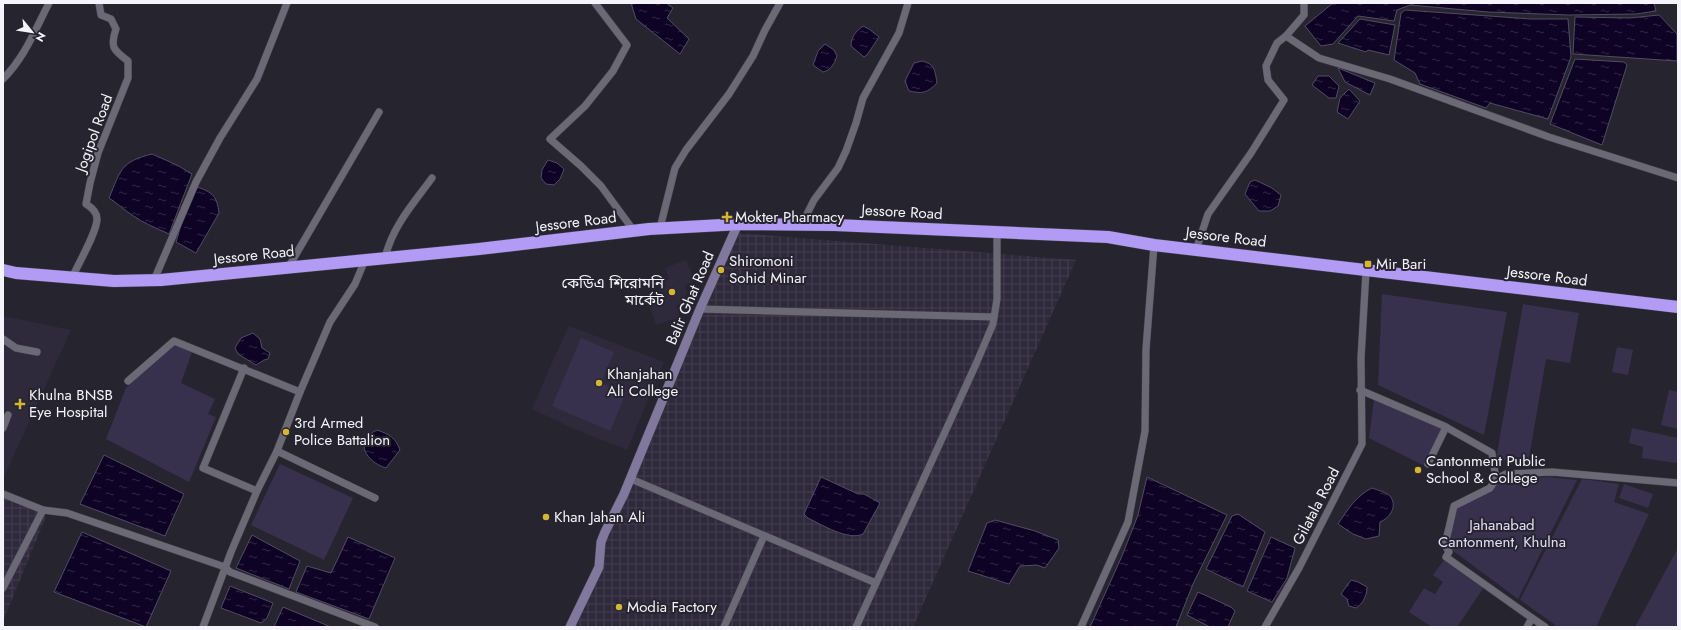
<svg xmlns="http://www.w3.org/2000/svg" width="1681" height="630" font-family="Jost,'Noto Sans Bengali',sans-serif">
<defs>
<pattern id="industrial-grid" width="8" height="8" patternUnits="userSpaceOnUse"><rect width="8" height="8" fill="#2e2a3c"/><path d="M0 4h8M4 0v8" fill="none" stroke="#433f4f"/></pattern>
<pattern id="water-ripples" width="26" height="14" patternUnits="userSpaceOnUse"><rect width="26" height="14" fill="#0e0324"/><path d="M2 4q2-2 4 0t4 0M15 11q2-2 4 0t4 0" fill="none" stroke="#322845"/></pattern>
</defs>
<rect width="100%" height="100%" fill="#26242f"/>
<g fill="#2e2a3c">
<polygon points="686,260 695,280 685,286 687,292 682,303 676,306 679,315 678,318 656,325 649,304 660,299 658,292 662,282 669,279 665,268"/>
<polygon points="3,316 71,330 3,479"/>
<polygon points="569,326 664,362 627,450 574,429 532,409 550,367"/>
</g>
<g fill="url(#industrial-grid)">
<polygon points="738,233 1076,260 913,627 573,627 604,543 626,497"/>
<polygon points="3,497 45,514 45,519 3,621"/>
</g>
<g fill="#38314d">
<polygon points="1382,294 1507,312 1484,435 1378,385"/>
<polygon points="1523,304 1579,313 1570,363 1546,359 1528,464 1496,459"/>
<polygon points="581,338 614,352 601,383 626,393 610,431 552,406"/>
<polygon points="175,345 192,352 181,383 215,399 208,414 216,417 189,482 106,439 126,388"/>
<polygon points="1617,347 1633,350 1628,375 1612,372"/>
<polygon points="1669,390 1678,392 1678,429 1661,425"/>
<polygon points="1374,400 1443,428 1423,465 1369,438"/>
<polygon points="1632,428 1678,438 1678,459 1676,463 1642,458 1643,447 1629,443"/>
<polygon points="280,464 353,498 324,560 251,525"/>
<polygon points="1548,477 1577,480 1518,599 1448,547 1456,509 1492,489 1500,481"/>
<polygon points="1582,479 1619,484 1614,502 1649,514 1596,627 1558,627 1520,600"/>
<polygon points="1624,484 1653,494 1648,508 1619,498"/>
<polygon points="1678,548 1678,627 1635,627"/>
<polygon points="1444,560 1484,587 1457,627 1432,627 1409,612 1424,588 1435,594 1443,582 1433,575"/>
</g>
<g fill="url(#water-ripples)" stroke="#534b64">
<polygon points="631,3 666,3 673,8 667,18 689,39 680,54 636,19"/>
<polygon points="1333,3 1654,3 1656,11 1636,14 1569,15 1488,12 1410,5 1397,10 1394,21 1358,16 1333,44 1321,46 1305,26"/>
<polygon points="1405,10 1531,19 1568,19 1571,57 1548,119 1490,103 1486,108 1420,84 1415,73 1394,60 1401,13"/>
<polygon points="1659,15 1677,34 1677,61 1573,54 1575,17 1630,18"/>
<polygon points="1360,19 1395,25 1389,55 1368,50 1366,52 1338,43"/>
<path d="M863,26L869,29L879,37L867,55L864,57L851,46C851,37 856,31 863,26Z"/>
<path d="M825,44L834,50L837,56C835,63 830,71 823,72L813,65L818,51Z"/>
<polygon points="1575,59 1624,62 1627,65 1602,145 1550,124"/>
<path d="M922,61C935,64 935,71 937,83C927,93 923,94 909,91L905,81L914,63Z"/>
<polygon points="1338,68 1375,83 1370,95 1345,82"/>
<polygon points="1318,76 1329,76 1339,86 1336,98 1329,98 1312,85"/>
<polygon points="1349,89 1360,101 1348,119 1337,112 1340,98"/>
<path d="M152,154L177,165L192,174L169,234C156,228 143,223 132,215C124,210 117,203 109,198C121,170 120,162 152,154Z"/>
<polygon points="548,160 557,163 564,169 560,179 554,185 546,184 541,178 542,170"/>
<polygon points="1255,180 1272,188 1281,195 1278,206 1270,211 1259,211 1245,194 1250,182"/>
<path d="M197,187C213,192 217,197 219,213L196,253L176,242L181,225Z"/>
<polygon points="253,333 260,339 262,348 270,353 268,359 264,360 256,365 238,354 235,348 241,338"/>
<path d="M377,430C389,434 396,438 400,450L386,468C366,462 353,441 377,430Z"/>
<polygon points="104,455 184,494 165,536 80,504"/>
<path d="M821,477L858,494H864L880,503L863,534C849,541 822,525 808,518L804,514Z"/>
<polygon points="1147,477 1227,515 1193,584 1176,627 1090,627 1122,556 1138,515"/>
<path d="M1372,488C1377,490 1386,492 1390,496C1398,506 1390,518 1380,522L1379,536L1366,539L1353,534L1338,524C1348,509 1356,496 1372,488Z"/>
<polygon points="1238,514 1265,532 1243,587 1206,569 1232,516"/>
<polygon points="995,520 1035,531 1058,540 1059,548 1045,568 1037,565 1020,566 1009,584 968,571 987,523"/>
<polygon points="82,532 171,571 146,627 54,592"/>
<polygon points="252,535 300,561 289,589 236,568"/>
<polygon points="348,537 395,558 369,619 296,592 307,566 331,573"/>
<polygon points="1271,537 1295,548 1287,578 1272,602 1247,591"/>
<path d="M1351,580L1358,582L1367,587C1367,595 1363,604 1356,608L1349,606L1347,599L1341,594Z"/>
<polygon points="230,586 273,603 267,618 261,623 221,608"/>
<polygon points="1198,592 1231,607 1235,611 1228,627 1210,627 1187,615"/>
<polygon points="283,607 331,627 274,627"/>
</g>
<g fill="none" stroke-linecap="round" stroke-linejoin="round">
<g stroke="#424049" stroke-width="8">
<g id="street">
<polyline points="595,3 627,45 613,71 585,106 550,139 581,166 601,186 634,231"/>
<polyline points="1286,36 1319,58 1390,79 1549,137 1678,178"/>
<path d="M3,79C25,57 35,30 49,3"/>
<polyline points="802,224 814,200 838,168 846,151 856,123 863,98 899,33 908,3"/>
<polyline points="660,228 675,168 686,150 729,94 753,56 765,30 780,3"/>
<polyline points="1196,250 1208,214 1251,153 1284,100 1268,80 1266,66 1277,43 1286,36 1304,15 1304,3"/>
<path d="M385,258C392,227 413,204 432,178"/>
<polyline points="288,268 379,112"/>
<path d="M72,278C78,264 97,232 97,219C97,212 91,207 86,204L90,183L98,153L128,78V61C113,50 110,47 116,29L111,19L101,15L99,3"/>
<polyline points="154,280 196,182 220,138 257,79 287,3"/>
<polyline points="700,309 994,317"/>
<polyline points="3,339 16,348 37,352"/>
<polyline points="244,368 203,468 257,491"/>
<polyline points="128,381 174,341 300,392"/>
<polyline points="1360,390 1444,426 1492,453 1496,479"/>
<polyline points="3,428 8,415"/>
<polyline points="277,451 375,498"/>
<polyline points="1428,464 1446,427"/>
<polyline points="631,479 876,583"/>
<polyline points="3,494 43,510 3,588"/>
<polyline points="43,510 67,513 225,567 230,572 375,627"/>
<polyline points="1532,618 1545,627"/>
<polyline points="203,627 231,552 257,491 277,451 300,392 330,322 355,284 365,260"/>
<polyline points="724,627 764,536"/>
<polyline points="856,627 976,364 993,324 997,299 997,232"/>
<polyline points="1081,627 1128,522 1145,431 1146,349 1154,245"/>
<polyline points="1265,627 1299,568 1362,444 1361,358 1366,271"/>
<polyline points="1527,627 1532,618 1446,557 1449,552 1445,545 1454,506 1490,488 1496,479 1506,474 1552,472 1678,483"/>
</g>
</g>
<g stroke="#424049" stroke-width="10">
<polyline id="secondary" points="570,627 599,567 601,542 605,532 624,494 700,309 738,224"/>
</g>
<g stroke="#424049" stroke-width="13">
<polyline id="highway" points="3,270 16,273 114,281 161,280 479,249 649,229 741,224 835,225 1108,237 1154,245 1678,307"/>
</g>
<use href="#street" stroke="#6c6977" stroke-width="7"/>
<use href="#secondary" stroke="#81789d" stroke-width="9"/>
<use href="#highway" stroke="#b19bf5" stroke-width="12"/>
</g>
<g fill="#d5b535" stroke="#26242f" stroke-width="1.5">
<path d="M725 211h4v4h4v4h-4v4h-4v-4h-4v-4h4z"/>
<rect x="1364" y="260" width="8" height="8" rx="2"/>
<circle cx="721" cy="270" r="4"/>
<circle cx="672" cy="292" r="4"/>
<circle cx="599" cy="383" r="4"/>
<path d="M18 398h4v4h4v4h-4v4h-4v-4h-4v-4h4z"/>
<circle cx="286" cy="432" r="4"/>
<circle cx="1418" cy="470" r="4"/>
<circle cx="546" cy="517" r="4"/>
<circle cx="619" cy="607" r="4"/>
</g>
<g text-anchor="middle" dominant-baseline="central" stroke-width="4" stroke-linejoin="round" paint-order="stroke">
<g font-size="15" fill="#f5f3fb" stroke="#26242f">
<text transform="translate(94 133) rotate(-70)">Jogipol Road</text>
<text transform="translate(902 212) rotate(3)">Jessore Road</text>
<text transform="translate(576 222) rotate(-7)">Jessore Road</text>
<text transform="translate(1226 237) rotate(7)">Jessore Road</text>
<text transform="translate(254 255) rotate(-6)">Jessore Road</text>
<text transform="translate(1547 276) rotate(7)">Jessore Road</text>
<text transform="translate(690 298) rotate(-67)">Balir Ghat Road</text>
<text transform="translate(1316 506) rotate(-63)">Gilatala Road</text>
</g>
<g font-size="15" fill="#f5f3fb" stroke="#26242f" text-anchor="start">
<text x="735" y="217">Mokter Pharmacy</text>
<text x="729" y="261">Shiromoni<tspan x="729" dy="17">Sohid Minar</tspan></text>
<text x="1376" y="264">Mir Bari</text>
<text x="664" y="283" text-anchor="end">কেডিএ শিরোমনি<tspan x="664" dy="17">মার্কেট</tspan></text>
<text x="607" y="374">Khanjahan<tspan x="607" dy="17">Ali College</tspan></text>
<text x="29" y="395">Khulna BNSB<tspan x="29" dy="17">Eye Hospital</tspan></text>
<text x="294" y="423">3rd Armed<tspan x="294" dy="17">Police Battalion</tspan></text>
<text x="1426" y="461">Cantonment Public<tspan x="1426" dy="17">School &amp; College</tspan></text>
<text x="554" y="517">Khan Jahan Ali</text>
<text x="627" y="607">Modia Factory</text>
</g>
<g font-size="15" fill="#e3defb" stroke="#26242f">
<text x="1502" y="525">Jahanabad<tspan x="1502" dy="17">Cantonment, Khulna</tspan></text>
</g>
</g>
<rect width="1681" height="630" fill="none" stroke="#f5f3fb" stroke-width="8"/>
<g transform="translate(32 32) rotate(120)" stroke="#26242f" stroke-width="3" paint-order="stroke">
<path d="M0-3L7 15L0 10L-7 15Z" fill="#f5f3fb"/>
<text y="-6" font-size="11" font-weight="bold" text-anchor="middle" fill="#f5f3fb">N</text>
</g>
</svg>
